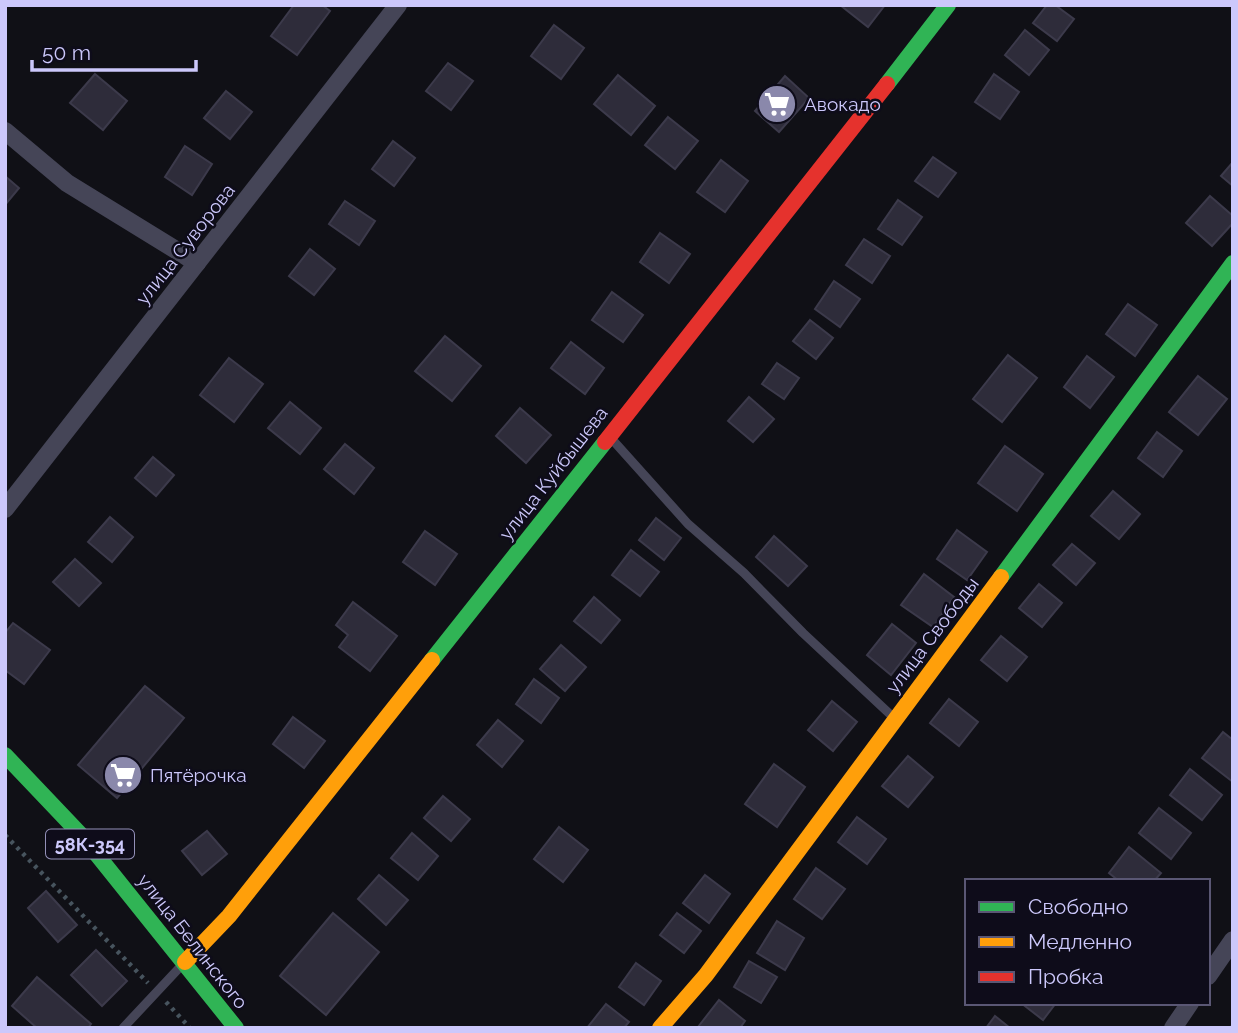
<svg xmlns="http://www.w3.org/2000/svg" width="1238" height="1033" font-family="Raleway,sans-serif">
<rect width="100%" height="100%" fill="#101016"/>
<g fill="#2e2c3a" stroke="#3c3a4b" stroke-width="2">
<polygon points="294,5 322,5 330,11 297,55 271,36"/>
<polygon points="840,5 885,5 868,27"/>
<polygon points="1047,5 1055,5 1074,19 1057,41 1033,23"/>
<polygon points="554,25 584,48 561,79 531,56"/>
<polygon points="1025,30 1049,50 1029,75 1005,55"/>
<polygon points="448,63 473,81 451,110 426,91"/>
<polygon points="95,74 127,101 103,130 70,103"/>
<polygon points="994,74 1019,92 1000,119 975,102"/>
<polygon points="618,75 655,106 631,135 594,104"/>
<polygon points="785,76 809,98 779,132 755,111"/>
<polygon points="226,91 252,112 230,139 204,118"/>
<polygon points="668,117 698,141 675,169 645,145"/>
<polygon points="393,141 415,158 394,186 372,169"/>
<polygon points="185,146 212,164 192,195 165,177"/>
<polygon points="933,157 956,173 938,197 915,181"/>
<polygon points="721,160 748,181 725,212 697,192"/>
<polygon points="1233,162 1233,186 1221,176"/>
<polygon points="5,176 19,188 5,205"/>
<polygon points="1210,196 1233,216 1233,223 1212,246 1186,223"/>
<polygon points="898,200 922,217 902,245 878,229"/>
<polygon points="345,201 375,221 359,245 329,224"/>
<polygon points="660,233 690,254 669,283 640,262"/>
<polygon points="864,239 890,256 872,283 846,265"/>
<polygon points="310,249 335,269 314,295 289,276"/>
<polygon points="834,281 860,299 840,327 815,309"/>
<polygon points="612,292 643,315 623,342 592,320"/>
<polygon points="1128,304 1157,325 1135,356 1106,334"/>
<polygon points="810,320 833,338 816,359 793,341"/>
<polygon points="445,336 481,366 452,401 415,371"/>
<polygon points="571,342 604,368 585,394 551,368"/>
<polygon points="1008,355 1037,378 1002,422 973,399"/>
<polygon points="1087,356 1114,377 1090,408 1064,387"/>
<polygon points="229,358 263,384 234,422 200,395"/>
<polygon points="777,363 799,378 784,399 762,384"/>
<polygon points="1198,376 1227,399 1198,435 1169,412"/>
<polygon points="749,397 774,419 753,442 728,421"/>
<polygon points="290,402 321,428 300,454 268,428"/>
<polygon points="520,408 551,435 526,463 496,436"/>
<polygon points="1157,432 1182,451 1163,477 1138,458"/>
<polygon points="345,444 374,468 354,494 324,469"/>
<polygon points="1005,446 1043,474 1017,511 978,483"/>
<polygon points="153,457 174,475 156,496 135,478"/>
<polygon points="1113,491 1140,514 1119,539 1091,516"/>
<polygon points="110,517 133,537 112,562 88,542"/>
<polygon points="656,518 681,538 664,560 639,540"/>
<polygon points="957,530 987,552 967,580 937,559"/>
<polygon points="425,531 457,554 435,585 403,562"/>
<polygon points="774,536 807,566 788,586 756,557"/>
<polygon points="1072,544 1095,563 1076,585 1053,565"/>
<polygon points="631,550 659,572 640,596 612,575"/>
<polygon points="75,559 101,583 79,606 53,582"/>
<polygon points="924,574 954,597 933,627 901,605"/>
<polygon points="1039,584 1062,603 1042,627 1019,608"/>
<polygon points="594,597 620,620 601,643 574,621"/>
<polygon points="353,602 397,636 370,671 339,647 348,635 336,625"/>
<polygon points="13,623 50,650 24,684 5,670 5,633"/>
<polygon points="892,624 916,643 891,675 867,655"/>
<polygon points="1001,636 1027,657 1007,681 981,660"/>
<polygon points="561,645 586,667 565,691 540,669"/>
<polygon points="534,679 559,698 541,723 516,704"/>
<polygon points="145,686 184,718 117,798 78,765"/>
<polygon points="949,699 978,722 959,746 930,723"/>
<polygon points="832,701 857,722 833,751 808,730"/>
<polygon points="293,717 325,741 304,768 273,744"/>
<polygon points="498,720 523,741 502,767 477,745"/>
<polygon points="1223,732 1233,740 1233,782 1202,758"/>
<polygon points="908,756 933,777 908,807 882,786"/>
<polygon points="774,764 805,787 777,827 745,804"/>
<polygon points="1190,769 1222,795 1202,820 1170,795"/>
<polygon points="443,796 470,819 451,841 424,818"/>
<polygon points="1159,808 1191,833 1171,859 1139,833"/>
<polygon points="857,817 886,839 867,864 838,842"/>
<polygon points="559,827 588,850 563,882 534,859"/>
<polygon points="207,831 227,854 202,875 182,851"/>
<polygon points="412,833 438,856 418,880 391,858"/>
<polygon points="1129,847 1161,873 1154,881 1119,881 1109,873"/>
<polygon points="816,868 845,889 822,919 794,899"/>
<polygon points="379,875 408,900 386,925 358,899"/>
<polygon points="705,875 730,894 709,923 683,903"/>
<polygon points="46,891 77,925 58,942 28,908"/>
<polygon points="333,913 379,952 326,1015 280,976"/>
<polygon points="677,913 701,931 684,953 660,935"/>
<polygon points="777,921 804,938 785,970 757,953"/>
<polygon points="96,950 127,981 102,1006 71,975"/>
<polygon points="749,961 777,977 761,1003 734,987"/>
<polygon points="636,963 661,981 644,1005 619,987"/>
<polygon points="37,977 91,1024 88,1028 37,1028 12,1006"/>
<polygon points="719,1000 745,1021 740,1028 698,1027"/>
<polygon points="1021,1003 1056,1003 1043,1020"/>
<polygon points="606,1004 629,1022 624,1028 587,1028"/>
<polygon points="995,1016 1010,1028 986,1028"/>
</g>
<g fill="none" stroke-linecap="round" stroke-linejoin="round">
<g stroke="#47545e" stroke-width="4.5" stroke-dasharray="3.5 5" stroke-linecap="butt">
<polyline points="5,835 148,983"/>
<polyline points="166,1002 190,1028"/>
<polyline points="1232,1028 1233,1026"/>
</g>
<g stroke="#454557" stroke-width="9">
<polyline points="610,437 688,524 744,573 803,633 893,717"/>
<polyline points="123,1028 181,966"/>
</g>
<g stroke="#454557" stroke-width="18">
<polyline points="5,131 67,183 197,263"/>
<polyline points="5,509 398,5"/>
<polyline points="1208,976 1233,940"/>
<polyline points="1173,1028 1190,1003"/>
</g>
<g stroke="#30b455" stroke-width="16">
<polyline points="887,84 948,5"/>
<polyline points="1001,577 1233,263"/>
<polyline points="432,660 605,442"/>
<polyline points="5,755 82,836 236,1028"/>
</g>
<g stroke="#ff9f0a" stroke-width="16">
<polyline points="185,962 229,916 432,660"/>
<polyline points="660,1028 706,975 1001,577"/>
</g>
<polyline stroke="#e5322d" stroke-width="16" points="605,442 887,84"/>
</g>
<defs>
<g id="supermarket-disc" transform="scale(2.0125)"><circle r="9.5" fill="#8a88ab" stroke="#0e0c1a"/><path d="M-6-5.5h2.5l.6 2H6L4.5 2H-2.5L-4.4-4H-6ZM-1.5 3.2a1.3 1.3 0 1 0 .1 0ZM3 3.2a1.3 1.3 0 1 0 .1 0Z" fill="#fff"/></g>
</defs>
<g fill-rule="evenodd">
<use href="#supermarket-disc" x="777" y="104"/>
<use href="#supermarket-disc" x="123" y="775"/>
</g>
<g text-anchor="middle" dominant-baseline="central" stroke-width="5" stroke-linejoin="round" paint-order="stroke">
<rect fill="#0e0c1a" stroke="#9390b8" stroke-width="2" x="46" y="829.5" width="88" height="29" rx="5"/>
<g font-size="18" font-weight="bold" fill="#ccc8fb">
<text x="90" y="844">58К-354</text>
</g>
<g font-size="19" fill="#ccc8fb" stroke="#0e0c1a" text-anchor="start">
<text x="804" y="104">Авокадо</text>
<text x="150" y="775">Пятёрочка</text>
</g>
<g font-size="19" fill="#ccc8fb" stroke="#0e0c1a">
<text transform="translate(185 244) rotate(-52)">улица Суворова</text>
<text transform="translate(553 473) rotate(-52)">улица Куйбышева</text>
<text transform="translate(932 635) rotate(-53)">улица Свободы</text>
<text transform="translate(193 941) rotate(52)">улица Белинского</text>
</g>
</g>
<rect width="1238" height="1033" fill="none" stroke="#ccc8fb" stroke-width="14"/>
<rect x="965" y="879" width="245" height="126" fill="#0e0c1a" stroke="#5a5774" stroke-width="2"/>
<rect x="979" y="902" width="35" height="10" fill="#30b455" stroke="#5a5774" stroke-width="2"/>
<text x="1028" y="914" font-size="21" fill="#ccc8fb">Свободно</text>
<rect x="979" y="937" width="35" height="10" fill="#ff9f0a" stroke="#5a5774" stroke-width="2"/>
<text x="1028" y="949" font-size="21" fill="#ccc8fb">Медленно</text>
<rect x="979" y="972" width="35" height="10" fill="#e5322d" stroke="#5a5774" stroke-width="2"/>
<text x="1028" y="984" font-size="21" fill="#ccc8fb">Пробка</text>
<path d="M32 60v10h164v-10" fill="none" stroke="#ccc8fb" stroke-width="3.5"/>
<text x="42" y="60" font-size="21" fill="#ccc8fb" stroke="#0e0c1a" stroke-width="5" paint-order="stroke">50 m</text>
</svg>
